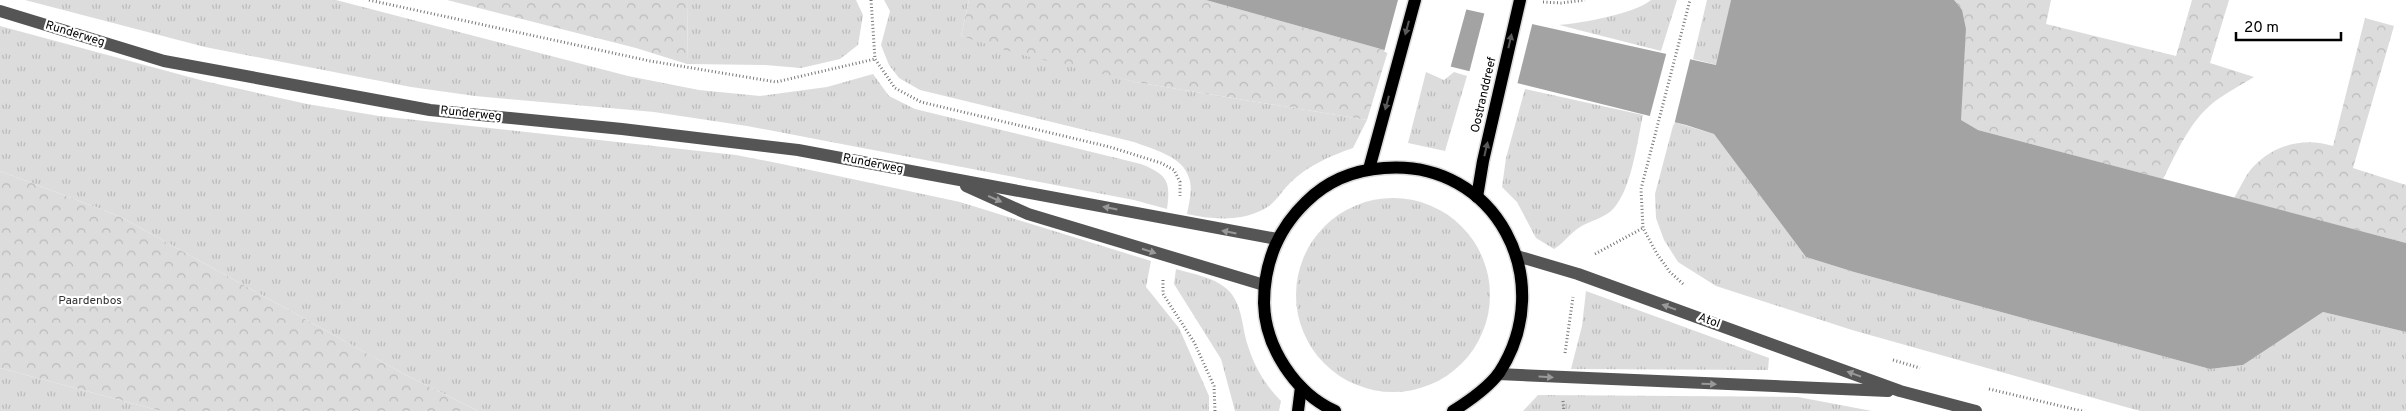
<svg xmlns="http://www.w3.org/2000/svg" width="2406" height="411" font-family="Overpass,sans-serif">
<defs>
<pattern id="grass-tufts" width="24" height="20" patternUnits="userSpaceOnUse" patternTransform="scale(1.25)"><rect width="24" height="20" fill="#dcdcdc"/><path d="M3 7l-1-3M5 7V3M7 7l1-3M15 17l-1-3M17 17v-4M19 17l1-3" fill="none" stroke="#bbb"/></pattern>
<pattern id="forest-crowns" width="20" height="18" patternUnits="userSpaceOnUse" patternTransform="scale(1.25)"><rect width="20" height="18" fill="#dcdcdc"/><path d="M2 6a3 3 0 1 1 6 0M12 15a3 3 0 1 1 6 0" fill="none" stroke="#bbb"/></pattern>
</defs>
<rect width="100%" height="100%" fill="#fff"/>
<g fill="url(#grass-tufts)">
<path d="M25,0H336L628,76L699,90L760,96L827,87L873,74L889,96L915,109L1141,164C1167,175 1171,180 1167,209L1134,200L747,126L654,112L475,96L411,87L205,47Z"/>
<polygon points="688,0 856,0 863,15 858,45 840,59 801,68 765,65 687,64"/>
<path d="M884,0H969L961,36L1135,82L1367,120L1353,148C1330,156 1307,166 1290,183C1283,190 1276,201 1269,206C1245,222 1214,220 1187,214C1189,203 1193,189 1189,178C1183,156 1152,149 1134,142L920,90L899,78L889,65L881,45L890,11Z"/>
<path d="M1651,0H1677L1661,51L1559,25C1581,23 1635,14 1651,0Z"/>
<polygon points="1707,0 1731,0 1717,65 1693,59"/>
<polygon points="0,26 204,81 307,104 379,116 736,155 782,164 960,202 1151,261 1146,287 1179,328 1209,396 1209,411 478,411 404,374 119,216 0,171"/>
<polygon points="1426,72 1444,80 1454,72 1467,76 1445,151 1408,143"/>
<path d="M1525,89L1643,115C1637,142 1632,187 1614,208C1605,218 1592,220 1580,227C1570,233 1564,243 1554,249L1536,238L1517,202L1502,187L1506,158Z"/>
<polygon points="1674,122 1714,134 1806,257 1854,272 2210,369 2243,365 2323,312 2406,332 2406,411 2140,411 1852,330 1716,286 1678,262 1664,240 1656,218 1655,194"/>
<circle cx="1393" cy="295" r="97"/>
<path d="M1176,269C1192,274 1214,277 1227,289C1244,305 1241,328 1249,349C1255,368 1267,387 1281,401L1279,411H1235L1221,359L1174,284Z"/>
<polygon points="1586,291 1769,358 1768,370 1571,369 1582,326"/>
<polygon points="0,368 161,411 0,411"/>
<polygon points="1538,395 1798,397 1872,411 1523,411"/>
</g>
<g fill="url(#forest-crowns)">
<polygon points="447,0 688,0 687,64 636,48"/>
<polygon points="969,0 1206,0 1388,51 1367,120 1135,82 1018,54 961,36"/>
<path d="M1954,0H2051L2046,24L2176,56L2192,0H2229L2210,63L2254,77C2241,85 2226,93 2214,102C2190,121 2177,152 2163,179L1978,130L1960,120L1966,29Z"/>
<path d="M2365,18L2394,26L2353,168L2406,185V243L2234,198C2241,187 2246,173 2255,165C2275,144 2306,137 2333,146Z"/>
<polygon points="0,171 119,216 404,374 478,411 161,411 0,368"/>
</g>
<polygon fill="#a3a3a3" points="1206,0 1424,0 1716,65 1731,0 1954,0 1962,10 1966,29 1961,120 1978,130 2406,243 2406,332 2323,312 2243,365 2210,369 1854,272 1806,257 1714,134 1686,125 1388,51"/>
<g fill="#fff">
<polygon points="1398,0 1436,0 1467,7 1450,69 1384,52"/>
<polygon points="1485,11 1533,21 1517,85 1469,73"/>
<polygon points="1667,51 1691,56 1674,125 1649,119"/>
</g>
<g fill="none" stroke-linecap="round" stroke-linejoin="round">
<g stroke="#dbdbdb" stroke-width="15">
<g id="major">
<polyline points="1369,169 1415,0"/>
<polyline points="1477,197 1483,161 1520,0"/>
<polyline points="1298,411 1301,387"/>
<path d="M1335,411C1295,393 1265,347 1264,303C1264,263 1278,229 1306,202C1327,181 1355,170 1384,168C1496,159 1559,281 1499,373C1487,389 1469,401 1453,411"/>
</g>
</g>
<g stroke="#777" stroke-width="3" stroke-dasharray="1 2.5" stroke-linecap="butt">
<polyline points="369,0 650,61 776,82 875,59"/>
<polyline points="871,0 875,59 895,88 921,102 1110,147 1161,163 1174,170 1180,182 1180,196"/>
<polyline points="1543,2 1561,3 1585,0"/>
<polyline points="1595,254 1643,228"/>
<polyline points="1163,280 1163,294 1194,342 1214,386 1215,411"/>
<polyline points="1683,284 1670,272 1657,254 1643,228 1641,189 1690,0"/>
<polyline points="1565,353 1573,297"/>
<polyline points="1893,360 1920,368"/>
<polyline points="1989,389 2082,411"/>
<polyline points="1563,401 1564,411"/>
</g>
<g stroke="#555" stroke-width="12">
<polyline points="0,11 164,61 430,110 622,129 798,150 1277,239"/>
<polyline points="966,186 1028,214 1264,285"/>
<polyline points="1517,256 1578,274 1900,391 1976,411"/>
<polyline points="1498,374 1888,391"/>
</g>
<use href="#major" stroke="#000" stroke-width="12"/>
</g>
<defs><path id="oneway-solid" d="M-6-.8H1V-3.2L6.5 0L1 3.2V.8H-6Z" transform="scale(1.25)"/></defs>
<g fill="#595959">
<use href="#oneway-solid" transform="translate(1407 28) rotate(105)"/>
<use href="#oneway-solid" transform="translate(1510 41) rotate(-77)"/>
<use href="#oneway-solid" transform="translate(1387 103) rotate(105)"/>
<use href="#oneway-solid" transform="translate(1486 149) rotate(-77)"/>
</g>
<g fill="#999">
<use href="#oneway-solid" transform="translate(995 199) rotate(24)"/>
<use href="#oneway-solid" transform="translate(1110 208) rotate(-169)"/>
<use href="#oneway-solid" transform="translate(1229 232) rotate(-169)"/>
<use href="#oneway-solid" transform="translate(1149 251) rotate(18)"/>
<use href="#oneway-solid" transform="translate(1669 307) rotate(-160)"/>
<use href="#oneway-solid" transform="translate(1854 374) rotate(-160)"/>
<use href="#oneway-solid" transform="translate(1546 377) rotate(4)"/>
<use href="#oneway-solid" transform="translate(1709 384) rotate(2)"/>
</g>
<g text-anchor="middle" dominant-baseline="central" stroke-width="4.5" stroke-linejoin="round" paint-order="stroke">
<g font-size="12" fill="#000" stroke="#fff">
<text transform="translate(75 34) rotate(17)">Runderweg</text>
<text transform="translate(1484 95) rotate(-77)">Oostranddreef</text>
<text transform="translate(471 114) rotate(6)">Runderweg</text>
<text transform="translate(873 164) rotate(11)">Runderweg</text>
<text transform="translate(1709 321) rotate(20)">Atol</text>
</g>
<g font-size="12" fill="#333" stroke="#fff">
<text x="90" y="301">Paardenbos</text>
</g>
</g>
<path d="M2236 32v8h105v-8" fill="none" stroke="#000000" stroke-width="2.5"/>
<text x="2244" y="32" font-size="15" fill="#000000" stroke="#ffffff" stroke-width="4" paint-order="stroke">20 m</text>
</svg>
